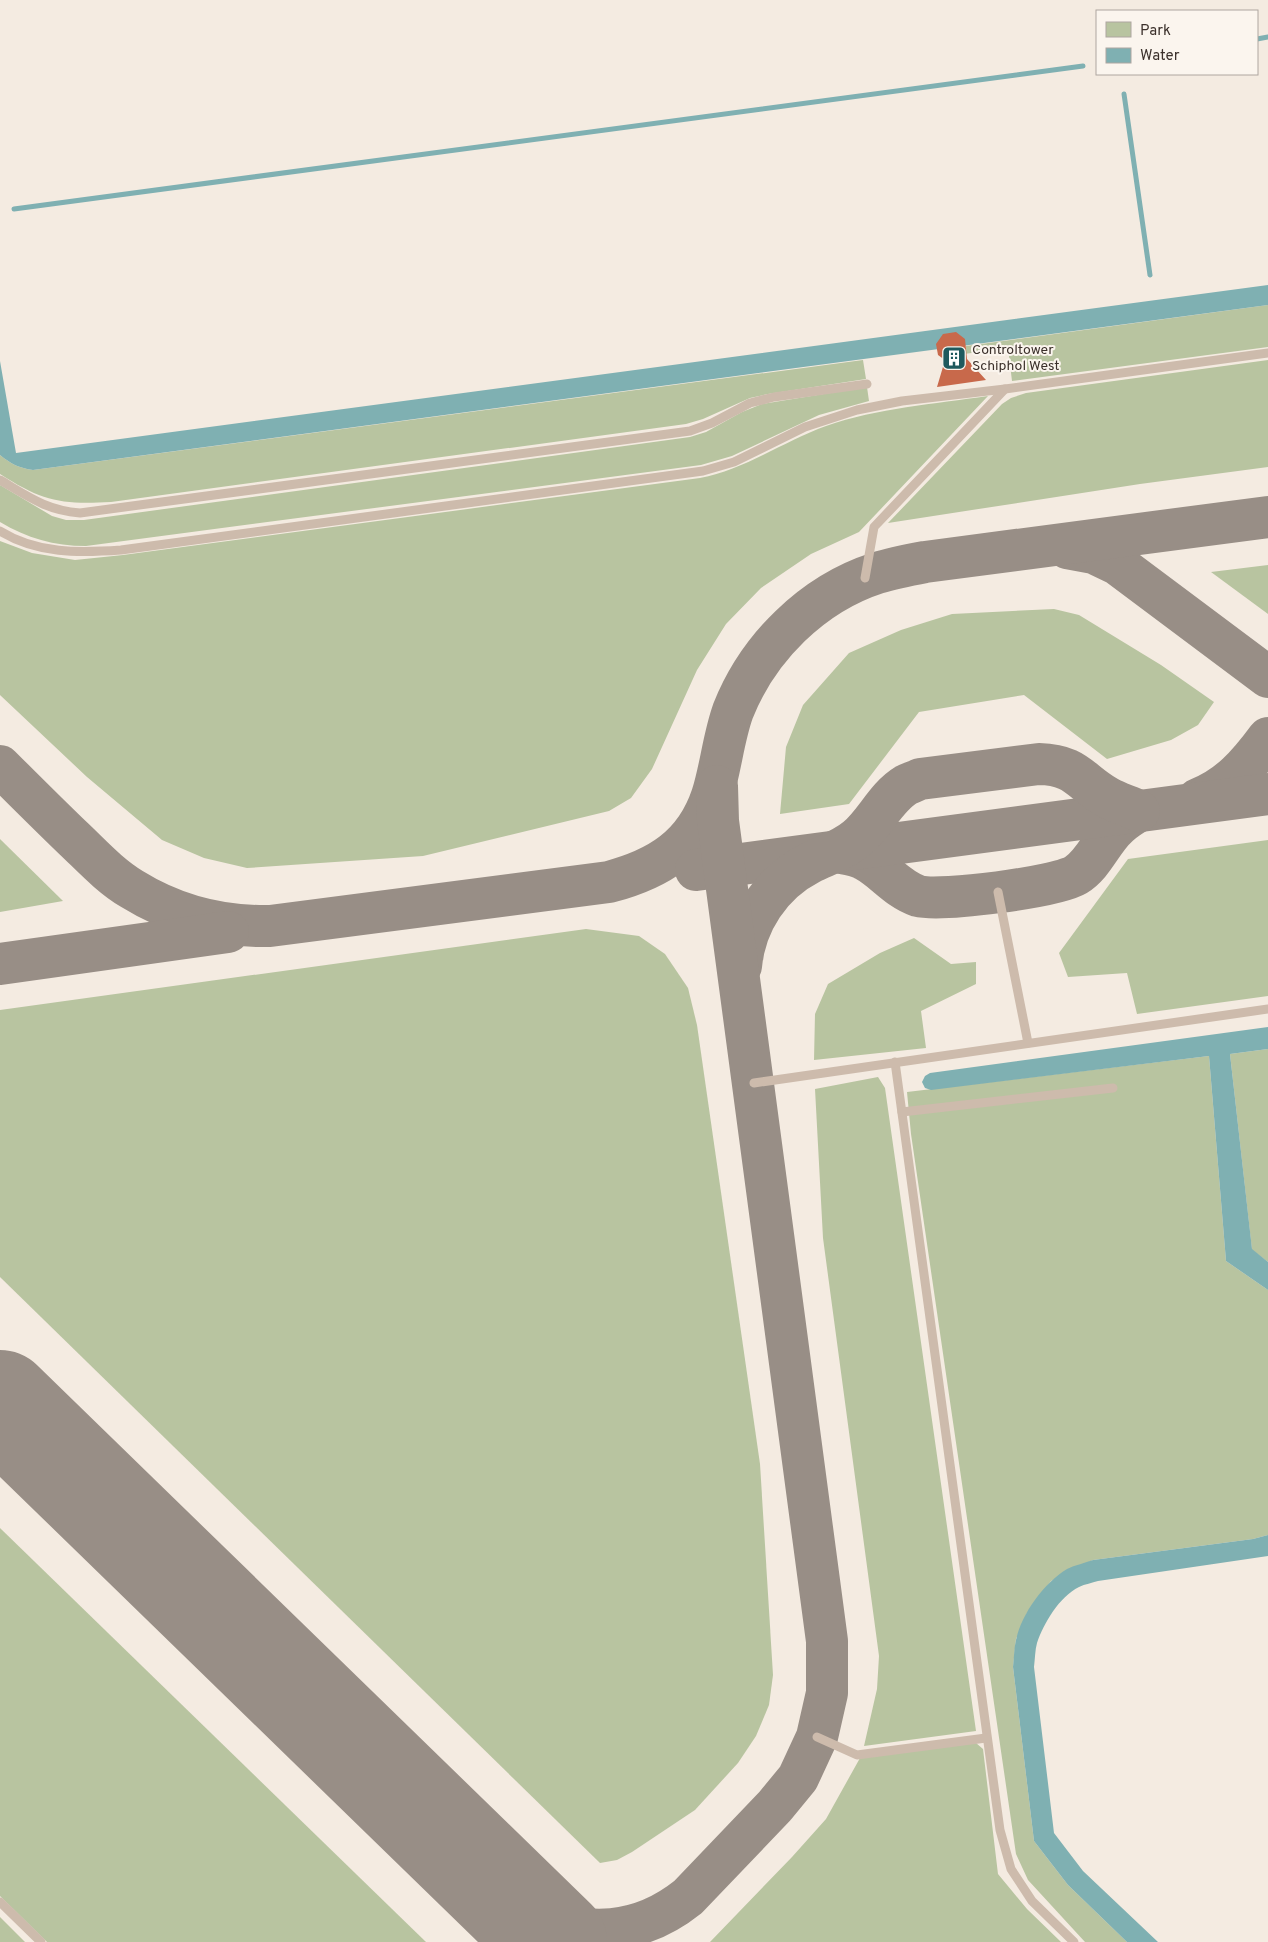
<svg xmlns="http://www.w3.org/2000/svg" width="1268" height="1942" font-family="Overpass,sans-serif">
<rect width="100%" height="100%" fill="#f4ebe1"/>
<g fill="#b8c4a0">
<polygon points="1268,305 1268,347 1012,381 1008,348 964,354 966,351 966,346"/>
<path d="M863,360L866,379L768,394L750,398L703,419L686,424L111,502C61,505 42,501 0,474V455C11,464 19,468 33,470Z"/>
<polygon points="1268,360 1268,467 1140,484 888,523 1002,404 1011,398 1026,393"/>
<path d="M867,387L869,401L819,415L732,456L701,465L86,546C54,546 27,538 0,522V485L52,516L66,520H84L690,437L706,432L742,412L762,404Z"/>
<path d="M988,396L859,532L811,554L761,588L726,624L697,670L652,769L631,798L609,811L423,856L247,868L204,858L162,840L87,777L0,695V541L32,553L75,560L123,555L700,478C744,470 784,441 826,426C878,408 934,404 988,396Z"/>
<polygon points="1268,565 1268,614 1211,572"/>
<polygon points="1054,609 1079,615 1161,665 1214,702 1198,725 1171,740 1107,759 1024,695 919,712 849,804 780,814 786,747 803,705 849,653 901,630 952,614"/>
<polygon points="0,839 63,901 0,912"/>
<polygon points="1268,840 1268,996 1137,1014 1127,973 1068,977 1059,953 1128,859"/>
<polygon points="586,929 639,936 665,954 688,988 697,1025 760,1464 773,1675 769,1705 756,1736 738,1763 695,1810 632,1852 617,1860 600,1863 0,1277 0,1010"/>
<polygon points="914,938 951,964 976,962 976,984 921,1011 926,1048 814,1060 815,1014 828,984 880,953"/>
<polygon points="1268,1049 1268,1262 1252,1250 1230,1054"/>
<polygon points="1209,1056 1226,1261 1268,1290 1268,1535 1253,1539 1093,1560 1051,1581 1027,1613 1016,1639 1013,1667 1034,1841 1068,1885 1127,1942 1085,1942 1028,1880 1016,1854 911,1134 907,1092"/>
<polygon points="878,1077 885,1088 976,1731 864,1746 877,1689 879,1656 823,1238 815,1089"/>
<polygon points="0,1528 426,1942 47,1942 0,1896"/>
<polygon points="976,1743 983,1749 998,1874 1027,1909 1061,1942 710,1942 792,1857 826,1819 860,1758"/>
<polygon points="0,1917 25,1942 0,1942"/>
</g>
<g fill="#7fb0b2">
<path d="M1268,285V305L33,470C19,468 11,464 0,455V361L16,453Z"/>
<polygon points="1268,1027 1268,1049 1230,1054 1252,1249 1268,1262 1268,1290 1226,1261 1209,1056 931,1090 925,1088 922,1082 925,1076 930,1073"/>
<path d="M1268,1535V1556L1098,1581C1092,1583 1085,1584 1079,1587C1059,1597 1044,1623 1037,1643C1035,1650 1035,1659 1034,1667L1054,1833L1083,1871L1158,1942H1127L1068,1885L1034,1841L1013,1667C1014,1658 1014,1648 1016,1640C1022,1613 1044,1583 1067,1569C1075,1565 1085,1563 1093,1560L1253,1539Z"/>
</g>
<g fill="none" stroke-linecap="round" stroke-linejoin="round">
<g stroke="#7fb0b2" stroke-width="5">
<polyline points="1257,39 1268,37"/>
<polyline points="1124,94 1150,275"/>
<polyline points="14,209 1083,66"/>
</g>
<g stroke="#988e86" stroke-width="42">
<polyline points="1067,548 1094,553 1117,564 1268,677"/>
<path d="M0,766C25,791 49,815 74,839C92,856 110,876 132,889C174,915 221,927 270,926L609,882C658,869 695,847 712,796C721,768 723,739 733,711C758,648 812,594 877,573C893,568 909,565 925,562L1268,517"/>
<path d="M1198,799C1229,787 1248,765 1268,738"/>
<path d="M836,852C845,854 857,855 865,860C884,870 897,889 918,896C941,902 1056,887 1076,875C1094,864 1102,840 1118,826C1124,820 1132,815 1139,811"/>
<polyline points="696,870 1268,794"/>
<polyline points="0,964 228,932"/>
<path d="M741,966C745,922 771,883 810,863C826,855 843,850 857,838C875,823 886,797 906,785C910,783 916,781 920,779L1039,764C1077,765 1079,781 1107,797C1117,803 1129,806 1139,811"/>
<path d="M528,1917C588,1936 638,1937 688,1897L775,1806L798,1778L817,1737L827,1693V1641L718,821L717,786"/>
</g>
<polyline stroke="#988e86" stroke-width="106" points="0,1403 554,1942"/>
</g>
<polygon fill="#c8694b" points="956,332 965,339 967,359 986,380 937,387 945,360 938,355 936,344 943,334"/>
<g fill="none" stroke-linecap="round" stroke-linejoin="round">
<g stroke="#cdbbac" stroke-width="9">
<path d="M0,480C29,497 46,510 80,513L690,431L712,423L750,403L774,397L867,384"/>
<path d="M0,531C37,554 79,553 121,550L703,471L734,462L805,427L857,410L902,401L1005,389L1268,353"/>
<polyline points="865,578 874,527 1005,389"/>
<polyline points="998,892 1028,1043"/>
<polyline points="895,1062 1000,1830 1011,1869 1032,1901 1074,1942"/>
<polyline points="754,1083 1268,1009"/>
<polyline points="902,1112 1113,1088"/>
<polyline points="817,1737 857,1755 986,1738"/>
<polyline points="0,1902 41,1942"/>
</g>
</g>
<defs>
<g id="building-square" transform="scale(1.25)"><rect x="-9" y="-9" width="18" height="18" rx="4" fill="#1f5a5e" stroke="#fbf5ee"/><path d="M-4-6H4V6H1V3H-1V6H-4ZM-2.5-4.3h1.7v1.8h-1.7ZM.8-4.3h1.7v1.8H.8ZM-2.5-1h1.7V.8h-1.7ZM.8-1h1.7V.8H.8Z" fill="#fff"/></g>
</defs>
<g fill-rule="evenodd">
<use href="#building-square" x="954" y="358"/>
</g>
<g text-anchor="middle" dominant-baseline="central" stroke-width="4" stroke-linejoin="round" paint-order="stroke">
<g font-size="14" fill="#3b302b" stroke="#fbf5ee" text-anchor="start">
<text x="972" y="350">Controltower<tspan x="972" dy="16">Schiphol West</tspan></text>
</g>
</g>
<rect x="1096" y="10" width="162" height="65" fill="#fbf5ee" stroke="#aea6a0"/>
<rect x="1106" y="22" width="25" height="15" fill="#b8c4a0" stroke="#aea6a0"/>
<text x="1140" y="35" font-size="15" fill="#3b302b">Park</text>
<rect x="1106" y="48" width="25" height="15" fill="#7fb0b2" stroke="#aea6a0"/>
<text x="1140" y="60" font-size="15" fill="#3b302b">Water</text>
</svg>
